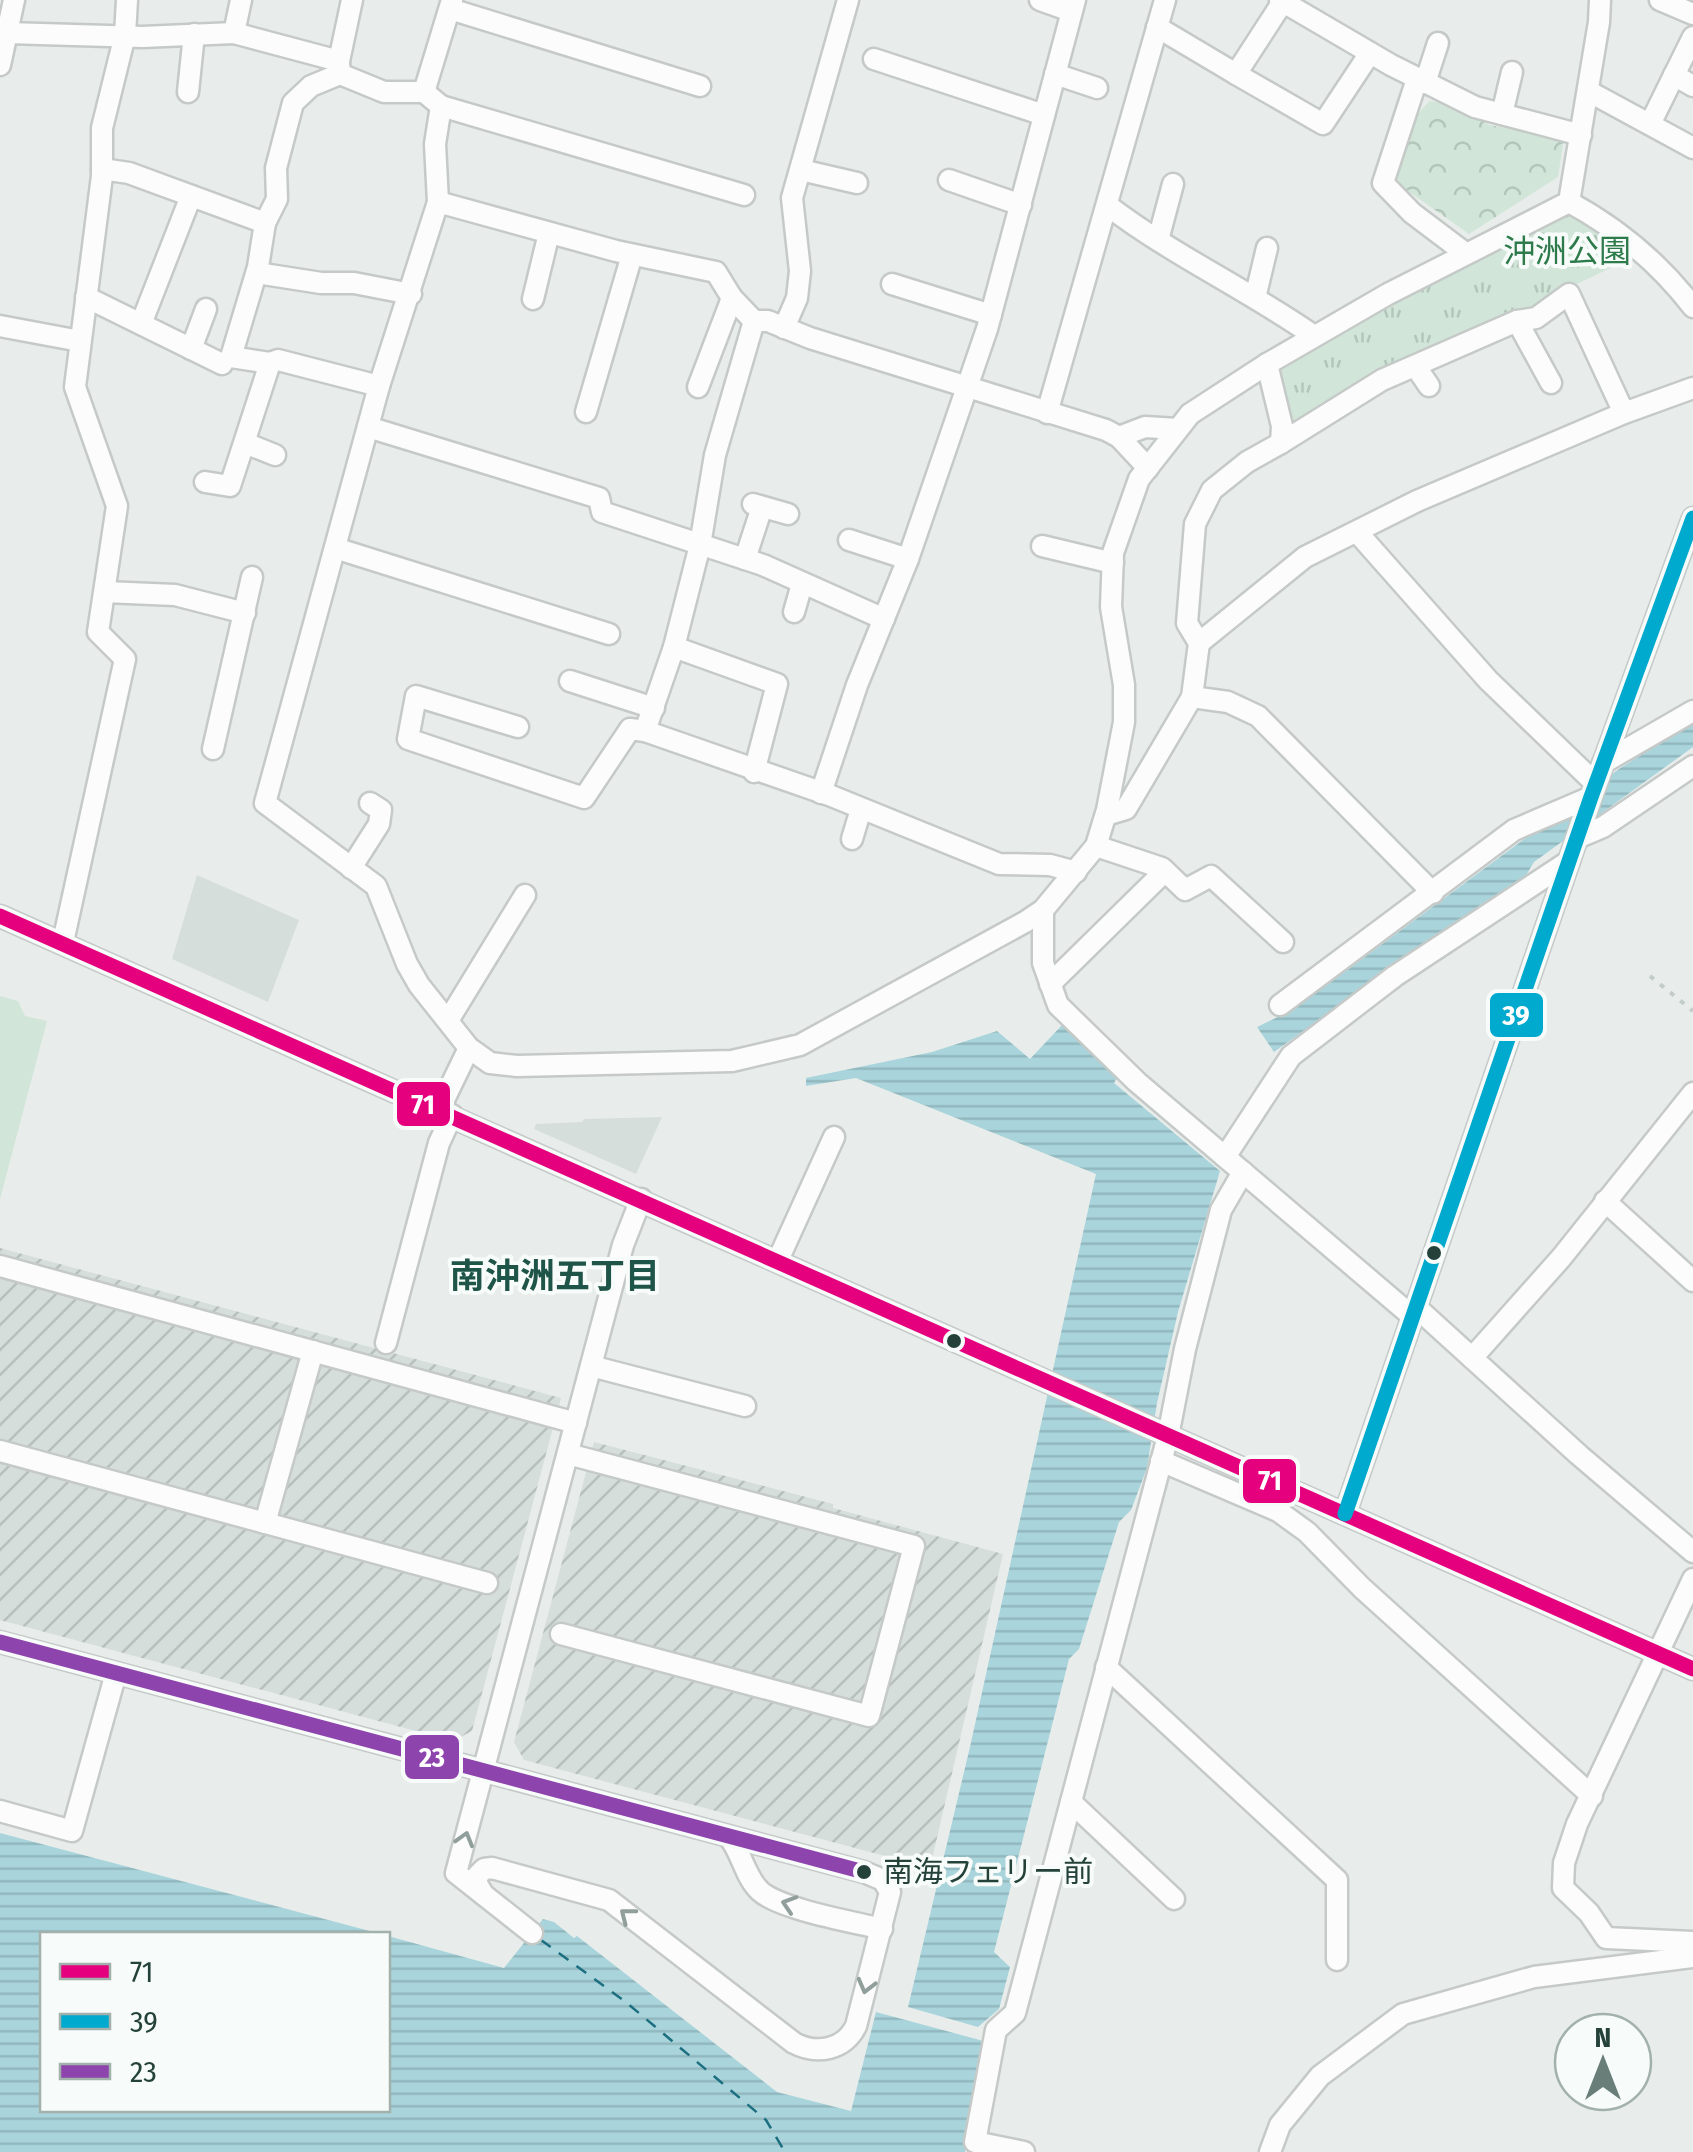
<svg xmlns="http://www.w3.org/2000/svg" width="1693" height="2152" font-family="'Fira Sans Condensed','Noto Sans JP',sans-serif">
<defs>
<pattern id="industrial-furrows" width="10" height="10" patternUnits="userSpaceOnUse" patternTransform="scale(2.5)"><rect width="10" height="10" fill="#d6dedb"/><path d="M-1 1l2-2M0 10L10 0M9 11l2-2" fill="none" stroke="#b8c0bd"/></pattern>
<pattern id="forest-crowns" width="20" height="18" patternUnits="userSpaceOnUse" patternTransform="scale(2.5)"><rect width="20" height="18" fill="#d1e6d8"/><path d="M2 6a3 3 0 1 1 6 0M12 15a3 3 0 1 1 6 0" fill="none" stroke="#b3c6ba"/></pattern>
<pattern id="park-tufts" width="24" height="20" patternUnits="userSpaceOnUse" patternTransform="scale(2.5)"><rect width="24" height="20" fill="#d1e6d8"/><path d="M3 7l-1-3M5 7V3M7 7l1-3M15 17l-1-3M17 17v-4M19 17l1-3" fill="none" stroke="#b3c6ba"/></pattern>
<pattern id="water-rules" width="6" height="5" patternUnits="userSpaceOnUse" patternTransform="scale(2.5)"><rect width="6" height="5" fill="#a9d4db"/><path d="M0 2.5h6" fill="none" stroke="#91b7bd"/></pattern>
</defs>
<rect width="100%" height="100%" fill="#e8edeb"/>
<g fill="#d6dedb">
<polygon points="197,875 299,920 268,1002 172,959"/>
<polygon points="662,1117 636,1174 534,1129 536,1124 582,1122 584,1119"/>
</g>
<g fill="url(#industrial-furrows)">
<polygon points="0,1248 561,1398 472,1731 453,1741 0,1620"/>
<polygon points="594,1442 833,1504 833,1508 1003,1554 930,1868 524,1760 514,1742"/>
</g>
<path fill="url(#forest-crowns)" d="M1430,101L1461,106L1489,125L1564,139L1558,177L1469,234L1398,184C1398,154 1407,122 1430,101Z"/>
<polygon fill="url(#park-tufts)" points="1571,211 1609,225 1631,258 1515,314 1425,349 1291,429 1275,367 1343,327"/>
<polygon fill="#d1e6d8" points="0,996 18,1001 25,1016 47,1021 0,1199"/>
<g fill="url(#water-rules)">
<polygon points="1693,722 1693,747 1534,862 1525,877 1460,919 1274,1052 1257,1027 1284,1014 1331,982 1619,769"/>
<polygon points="1063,1024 1119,1074 1114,1083 1220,1171 1178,1312 1157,1403 1147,1468 1131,1510 1119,1522 1079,1649 1069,1659 994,1952 1010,1967 999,2009 978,2027 908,2007 970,1747 1096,1174 856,1078 806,1086 806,1078 932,1052 997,1031 1030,1059"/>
<polygon points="0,1833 381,1934 42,1934 42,2110 388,2110 388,1936 504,1968 543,1919 554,1922 574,1938 577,1936 777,2092 851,2111 876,2012 991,2043 965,2152 0,2152"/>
</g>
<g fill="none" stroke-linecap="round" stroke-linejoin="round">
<polyline stroke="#1c6f80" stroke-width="2.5" stroke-dasharray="12 10" stroke-linecap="butt" points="541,1940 627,2003 766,2120 785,2152"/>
<g stroke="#c5cac8" stroke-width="25">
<g id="minor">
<polyline points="1040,0 1071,11"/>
<polyline points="1280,0 1391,65 1475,107 1581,135"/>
<polyline points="1660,0 1693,14"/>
<polyline points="450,9 700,86"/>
<polyline points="1157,27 1236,74 1284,0"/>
<polyline points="7,33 142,37 234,33 339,61 352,0"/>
<polyline points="234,33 241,0"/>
<polyline points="874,59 1044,115"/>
<polyline points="0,65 14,0"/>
<polyline points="340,74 384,92 424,92 441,106 435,144 438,202 379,386 265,803 376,886 407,964 419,985 469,1048 490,1063 517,1066 732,1061 800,1045 1025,922 1043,910 1096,846 1107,810 1124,722 1124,685 1111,607 1113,553 1139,479 1190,414 1267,364 1388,294 1569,202 1599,22 1600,0"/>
<polyline points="1055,74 1097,88"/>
<polyline points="1236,74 1323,124 1370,53"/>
<polyline points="1674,75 1693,86"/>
<polyline points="1417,79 1383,183 1412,213 1465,253"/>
<polyline points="1425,83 1438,43"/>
<polyline points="1588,91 1693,148"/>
<polyline points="188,92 194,34"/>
<polyline points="424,92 452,0"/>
<polyline points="441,106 744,195"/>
<polyline points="1502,114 1512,72"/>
<polyline points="1650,124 1693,37"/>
<polyline points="102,169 129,173 265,223 258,267 231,357 270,363 230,486 205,482"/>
<polyline points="801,170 857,183"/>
<polyline points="949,180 1021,205"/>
<polyline points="438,202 616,251 716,272 732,298 754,321 768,321 810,338 1106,430 1119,437 1148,468"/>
<path d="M1569,202C1617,228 1660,264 1693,307"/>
<path d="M1107,205C1172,255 1247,289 1314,336"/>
<polyline points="265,223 277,199 276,168 293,103 311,86 340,74 339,63"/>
<polyline points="1158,240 1173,184"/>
<polyline points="257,273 321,283 354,283 411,294"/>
<polyline points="892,284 991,315"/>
<polyline points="86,297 222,364"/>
<polyline points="1255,298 1267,248"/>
<polyline points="533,299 549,233"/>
<polyline points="1517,321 1551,383"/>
<polyline points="141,324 191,196"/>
<polyline points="0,326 80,341"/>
<polyline points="784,328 797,298 800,271 792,198 848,0"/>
<polyline points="191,349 206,309"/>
<polyline points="270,363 278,360 379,386"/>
<polyline points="1416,367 1429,386"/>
<polyline points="698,387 732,298"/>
<polyline points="586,412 632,255"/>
<polyline points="1047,413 1165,0"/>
<polyline points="368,427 599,498 602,512 763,565 884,619"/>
<polyline points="1119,437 1145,427 1178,429"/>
<polyline points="245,443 275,455"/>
<polyline points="1281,443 1382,380 1517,321 1536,318 1569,294 1624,413"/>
<polyline points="753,504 788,514"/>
<polyline points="1357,532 1488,680 1596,784"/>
<polyline points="849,540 908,559"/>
<polyline points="1042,546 1113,563"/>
<polyline points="335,548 609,634"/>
<polyline points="745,559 762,507"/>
<polyline points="105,592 175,595 245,613"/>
<polyline points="794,612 802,584"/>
<polyline points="1199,643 1305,557 1417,501 1624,413 1693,388"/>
<polyline points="674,647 777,684 754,772"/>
<polyline points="570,681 654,708"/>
<polyline points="1192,697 1199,643 1187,623 1195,524 1212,490 1247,462 1281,443 1282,426 1267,364"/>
<polyline points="518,727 416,696 408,739 584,798 630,729 645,731 674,647 700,545 715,455 754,321"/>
<polyline points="645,731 829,795 999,864 1050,865 1076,872"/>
<polyline points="213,749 252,577"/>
<polyline points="1603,763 1693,711"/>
<polyline points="821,793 857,685 908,559 987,329 1075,0"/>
<polyline points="1106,815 1126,809 1192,697 1228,702 1258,716 1433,893"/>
<polyline points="1577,838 1603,827 1693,766"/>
<polyline points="852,839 861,809"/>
<polyline points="1096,846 1162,868 1185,890 1211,876 1283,942"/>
<polyline points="351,868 379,824 381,810 370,803"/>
<polyline points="1043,910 1043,963 1058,1005 1137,1082 1413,1317"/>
<polyline points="0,916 1693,1669"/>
<polyline points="63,942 125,659 98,632 117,506 75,387 102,176 102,128 125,35 127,0"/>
<polyline points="1050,984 1165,871"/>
<polyline points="1280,1005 1514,830 1591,797"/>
<polyline points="449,1019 525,895"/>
<polyline points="439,1110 469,1048"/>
<polyline points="1225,1157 1291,1056 1395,976 1569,861"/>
<polyline points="1605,1201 1693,1281"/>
<polyline points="778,1260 834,1137"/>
<polyline points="0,1266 576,1423"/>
<polyline points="1417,1308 1579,1455 1693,1552"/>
<polyline points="386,1343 439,1143 452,1115"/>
<polyline points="1472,1358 1561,1258 1693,1093"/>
<polyline points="591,1366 745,1406"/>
<polyline points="0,1451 487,1583"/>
<polyline points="1161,1461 1278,1511 1307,1532 1362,1588 1592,1796"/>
<polyline points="1345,1514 1591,797 1693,518"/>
<polyline points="265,1523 313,1351"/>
<polyline points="1693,1579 1577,1824 1564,1863 1563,1888 1589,1913 1606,1938 1693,1942"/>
<polyline points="561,1634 869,1716 914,1546 568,1454"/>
<path d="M0,1642L864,1872L883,1880L890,1892L856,2026C844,2050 817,2055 794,2043L609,1900L492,1868L484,1869L477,1876V1884L483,1894"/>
<polyline points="1106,1667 1337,1880 1337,1960"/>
<polyline points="1071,1802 1174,1899"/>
<polyline points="0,1811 72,1831 116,1673"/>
<path d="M729,1837C742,1853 745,1877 760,1891C779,1909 854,1922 882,1929"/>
<polyline points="532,1933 456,1873 623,1245 641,1199"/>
<polyline points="1024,2152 975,2142 996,2030 1015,2013 1168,1436 1185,1349 1221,1210 1243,1172"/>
<polyline points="1270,2152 1280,2125 1320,2076 1403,2014 1534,1977 1693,1957"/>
</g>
</g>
<polyline stroke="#c3ccca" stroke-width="4" stroke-dasharray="5 8" stroke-linecap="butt" points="1650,976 1693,1011"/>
<use href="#minor" stroke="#fcfcfc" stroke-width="20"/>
<g stroke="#f7fbf9" stroke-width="22">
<polyline id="bus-1" points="0,916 1693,1669"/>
</g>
<g stroke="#f7fbf9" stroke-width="22">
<polyline id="bus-2" points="1345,1514 1591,797 1693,518"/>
</g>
<g stroke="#f7fbf9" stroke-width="22">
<polyline id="bus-3" points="0,1642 864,1872"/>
</g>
<use href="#bus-1" stroke="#e5007d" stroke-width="15"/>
<use href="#bus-2" stroke="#00a9ce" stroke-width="15"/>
<use href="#bus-3" stroke="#8e44ad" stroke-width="15"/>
</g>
<defs><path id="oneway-chevron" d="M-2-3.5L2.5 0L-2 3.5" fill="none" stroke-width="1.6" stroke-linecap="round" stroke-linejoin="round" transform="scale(2.5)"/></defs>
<g stroke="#909f9b">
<use href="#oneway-chevron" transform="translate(465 1839) rotate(-74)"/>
<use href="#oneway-chevron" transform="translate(789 1904) rotate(-162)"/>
<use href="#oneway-chevron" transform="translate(627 1915) rotate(-142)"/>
<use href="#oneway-chevron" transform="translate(866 1986) rotate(105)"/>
</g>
<g fill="#24423a" stroke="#f7fbf9" stroke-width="4">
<circle cx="1434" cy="1253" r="9"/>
<circle cx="954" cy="1341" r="9"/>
<circle cx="864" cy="1872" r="9"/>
</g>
<g text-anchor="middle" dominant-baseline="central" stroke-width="8" stroke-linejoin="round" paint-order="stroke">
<g font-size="30" fill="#24423a" stroke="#f7fbf9" text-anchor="start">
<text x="883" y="1872">南海フェリー前</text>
</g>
<g font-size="32" fill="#2d7a4b" stroke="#f7fbf9">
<text x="1567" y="251">沖洲公園</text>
</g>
<g font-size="35" font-weight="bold" fill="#1f5548" stroke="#f7fbf9">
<text x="555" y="1276">南沖洲五丁目</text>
</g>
</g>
<g stroke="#f7fbf9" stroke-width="4">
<rect x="1488" y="991" width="57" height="48" rx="10" fill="#00a9ce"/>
<rect x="395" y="1080" width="57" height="48" rx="10" fill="#e5007d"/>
<rect x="1241" y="1457" width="57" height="48" rx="10" fill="#e5007d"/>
<rect x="403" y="1733" width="58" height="48" rx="10" fill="#8e44ad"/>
</g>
<g font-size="28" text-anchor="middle" font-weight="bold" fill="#fff">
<text x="1516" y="1025">39</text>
<text x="423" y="1114">71</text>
<text x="1270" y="1490">71</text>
<text x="432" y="1767">23</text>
</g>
<rect x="40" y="1932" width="350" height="180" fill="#f7fbf9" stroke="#a3b1ad" stroke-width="2.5"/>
<rect x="60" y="1964" width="50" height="15" fill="#e5007d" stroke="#a3b1ad" stroke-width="2.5"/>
<text x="130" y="1982" font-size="30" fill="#24423a">71</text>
<rect x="60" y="2014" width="50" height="15" fill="#00a9ce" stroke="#a3b1ad" stroke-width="2.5"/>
<text x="130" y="2032" font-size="30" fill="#24423a">39</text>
<rect x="60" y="2064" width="50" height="15" fill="#8e44ad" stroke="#a3b1ad" stroke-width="2.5"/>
<text x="130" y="2082" font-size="30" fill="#24423a">23</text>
<g transform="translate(1603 2062)"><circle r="48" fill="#f7fbf9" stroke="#a3b1ad" stroke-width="2.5"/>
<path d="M0-8L18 38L0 25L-18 38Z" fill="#697e78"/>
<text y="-15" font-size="28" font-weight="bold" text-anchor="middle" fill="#24423a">N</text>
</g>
</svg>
